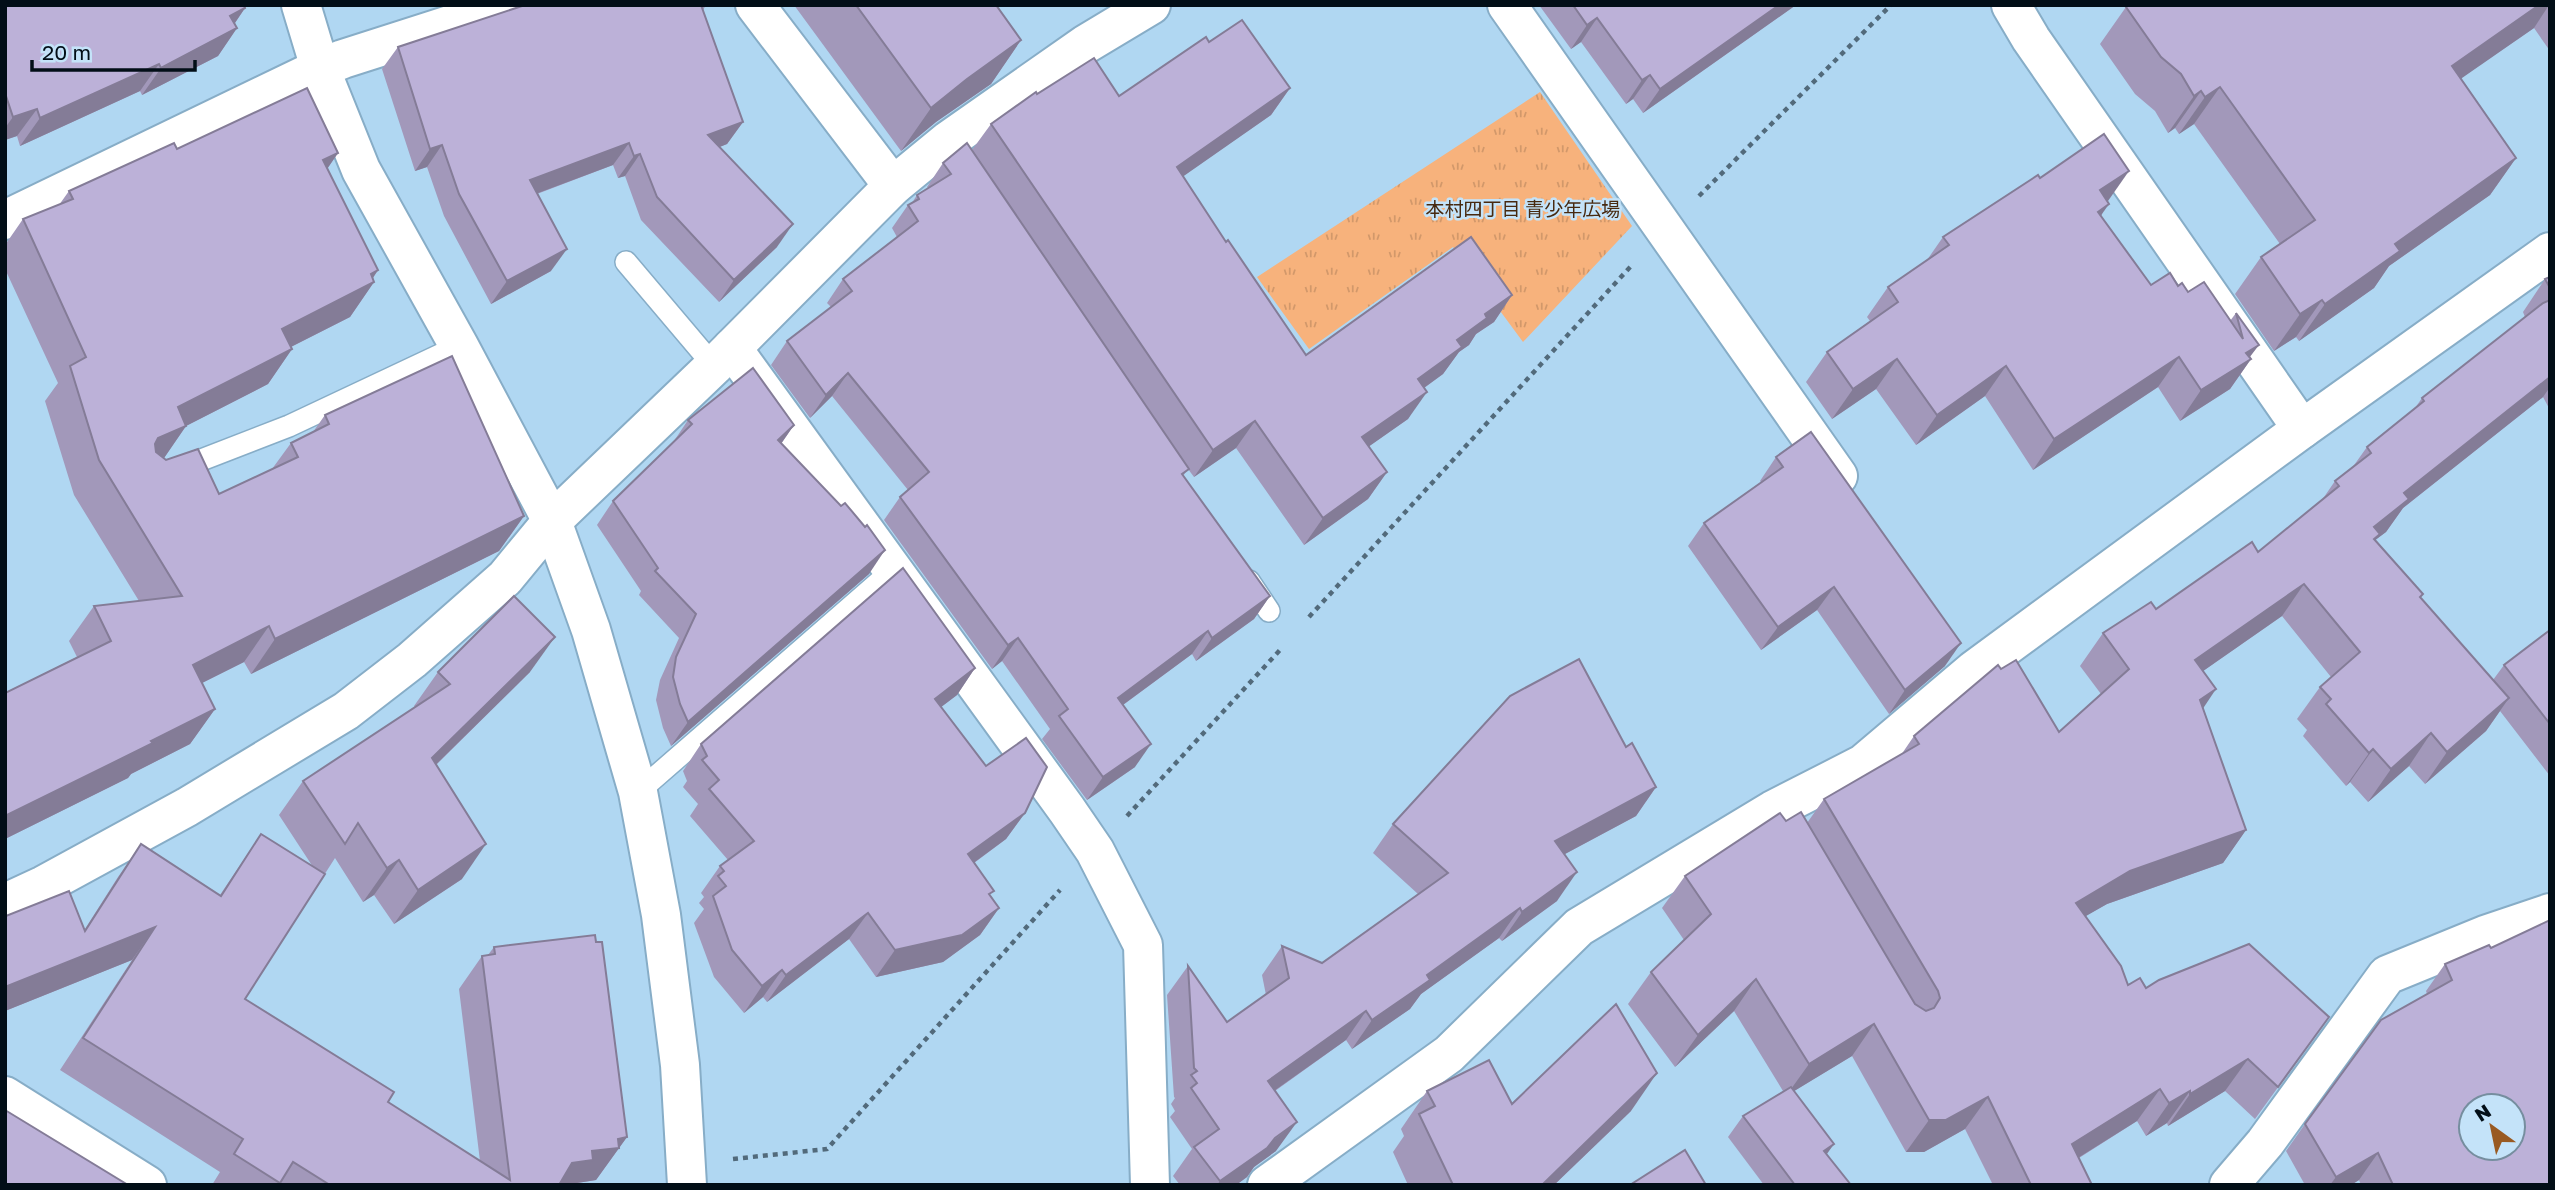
<svg xmlns="http://www.w3.org/2000/svg" width="2555" height="1190" font-family="'Golos Text','Noto Sans JP',sans-serif">
<defs>
<pattern id="park-tufts" width="24" height="20" patternUnits="userSpaceOnUse" patternTransform="scale(1.75)"><rect width="24" height="20" fill="#f7b27c"/><path d="M3 7l-1-3M5 7V3M7 7l1-3M15 17l-1-3M17 17v-4M19 17l1-3" fill="none" stroke="#d2986a"/></pattern>
</defs>
<rect width="100%" height="100%" fill="#b0d7f2"/>
<polygon fill="url(#park-tufts)" points="1540,92 1632,226 1523,342 1453,247 1309,349 1257,277"/>
<g fill="none" stroke-linecap="round" stroke-linejoin="round">
<g stroke="#87adc7" stroke-width="24">
<g id="lane">
<polyline points="626,262 714,366"/>
<polyline points="178,469 289,426 459,346"/>
<polyline points="1249,581 1269,611"/>
<polyline points="638,792 893,570"/>
</g>
</g>
<g stroke="#87adc7" stroke-width="42">
<g id="street">
<polyline points="755,5 893,186"/>
<polyline points="1507,5 1838,476"/>
<polyline points="2011,5 2031,39 2302,429"/>
<polyline points="5,220 320,68 343,59 512,5"/>
<polyline points="732,348 1067,810 1095,851 1143,945 1150,1185"/>
<polyline points="5,903 44,885 187,807 346,711 412,660 505,578 552,521 714,366 893,186 949,140 1086,44 1151,5"/>
<polyline points="5,1096 147,1185"/>
<polyline points="1267,1185 1449,1054 1579,927 1773,810 1863,764 1974,670 2302,429 2550,252"/>
<polyline points="2229,1185 2265,1143 2387,975 2485,935 2550,913"/>
</g>
</g>
<g stroke="#87adc7" stroke-width="42">
<polyline id="secondary" points="301,5 320,68 361,170 459,346 552,521 591,630 638,792 661,915 680,1065 687,1185"/>
</g>
<g stroke="#526a7b" stroke-width="4.5" stroke-dasharray="5 5" stroke-linecap="butt">
<polyline points="1699,196 1891,5"/>
<polyline points="1309,617 1632,265"/>
<polyline points="1127,816 1280,650"/>
<polyline points="733,1159 827,1149 1060,890"/>
</g>
<use href="#lane" stroke="#fff" stroke-width="21"/>
<use href="#street" stroke="#fff" stroke-width="38"/>
<use href="#secondary" stroke="#fff" stroke-width="38"/>
</g>
<g fill="#a298ba">
<polygon points="5,5 245,8 235,23 237,28 218,56 142,95 140,91 20,146 17,136 5,140"/>
<polygon points="525,5 706,5 703,10 743,122 727,144 719,147 777,247 719,302 641,220 625,176 618,178 613,165 537,194 551,271 491,304 444,216 427,167 415,171 382,69 398,47"/>
<polygon points="794,5 996,5 1021,40 991,84 936,122 901,151"/>
<polygon points="1539,5 1796,5 1643,113 1633,99 1626,104 1581,42 1571,49"/>
<polygon points="2129,5 2550,5 2550,51 2534,28 2461,78 2516,158 2490,195 2389,266 2374,288 2299,341 2296,337 2274,351 2235,294 2261,257 2280,244 2194,124 2179,134 2175,128 2168,133 2155,111 2135,94 2100,44 2126,7"/>
<polygon points="1209,42 1290,88 1271,115 1183,176 1226,242 1306,355 1512,295 1494,322 1476,334 1469,345 1459,352 1443,374 1424,388 1408,419 1369,446 1387,472 1368,499 1304,545 1236,448 1194,477 1188,469 1183,476 1270,596 1254,619 1196,661 1192,654 1123,705 1135,767 1087,800 1042,739 1050,729 1002,661 992,669 884,520 900,497 908,490 832,396 810,418 771,365 787,341 831,307 827,303 843,279 897,237 892,228 908,205 912,203 917,195 928,188 927,187 943,163 972,150 991,124 1037,94 1119,96"/>
<polygon points="177,149 338,153 327,169 378,270 373,278 374,282 350,317 291,347 292,349 268,384 186,426 164,458 219,494 272,469 291,443 313,432 325,415 524,516 499,551 251,674 244,662 202,683 215,709 190,744 131,774 128,778 5,839 5,693 77,657 69,641 94,606 139,601 74,495 45,401 58,383 5,269 5,245 23,219 59,205 69,191"/>
<polygon points="2040,178 2107,201 2101,216 2151,285 2178,286 2230,321 2236,313 2251,359 2230,389 2180,421 2158,387 2033,470 1985,396 1916,445 1876,389 1832,419 1806,382 1827,352 1870,321 1867,317 1888,287 1927,260 1943,237"/>
<polygon points="2550,277 2550,410 2543,397 2403,508 2386,532 2375,540 2420,598 2493,680 2504,665 2550,630 2550,776 2500,711 2486,731 2425,784 2409,766 2368,802 2350,782 2346,786 2303,736 2307,730 2297,719 2320,687 2331,677 2282,616 2203,671 2203,708 2246,830 2223,863 2107,904 2085,916 2128,985 2329,1017 2255,1119 2225,1091 2168,1126 2167,1123 2146,1136 2137,1121 2079,1158 2092,1185 1993,1185 1965,1129 1924,1152 1906,1152 1852,1056 1794,1091 1834,1144 1826,1154 1851,1185 1764,1185 1728,1137 1743,1116 1783,1091 1734,1011 1675,1067 1628,1004 1651,972 1684,940 1662,908 1685,876 1786,821 1807,823 1824,799 1901,755 1914,736 2001,669 2059,732 2101,694 2080,666 2103,633 2156,609 2258,552 2322,500 2335,481 2352,468 2367,447 2415,408 2422,398 2525,317 2523,312 2545,279"/>
<polygon points="688,420 794,425 781,444 869,574 671,746 663,728 656,700 660,680 679,638 639,595 641,591 597,525 613,501 672,444"/>
<polygon points="1776,457 1945,666 1889,714 1817,610 1761,650 1688,546 1704,523 1761,482 1760,481"/>
<polygon points="975,668 957,695 941,707 986,766 1025,813 1006,839 974,863 991,896 999,908 980,935 943,962 876,977 849,939 767,1002 763,997 744,1013 714,977 694,923 704,909 699,903 704,897 701,893 720,866 728,860 690,816 698,804 683,787 687,781 683,771 701,744"/>
<polygon points="438,672 530,672 436,765 462,879 394,924 374,895 363,902 335,858 245,999 388,1102 480,1161 459,989 482,956 488,955 494,947 627,1137 596,1180 577,1183 576,1185 212,1185 220,1172 60,1070 132,960 5,1011 5,914 6,916 85,929 118,877 141,844 220,895 261,834 313,867 279,815 303,781 415,707 414,706"/>
<polygon points="1626,747 1656,787 1636,816 1565,854 1557,901 1502,941 1499,938 1421,994 1410,1009 1352,1049 1346,1040 1275,1091 1276,1151 1254,1167 1247,1177 1236,1185 1180,1185 1173,1176 1192,1149 1170,1117 1175,1111 1171,1104 1175,1098 1174,1097 1167,995 1188,966 1227,1022 1266,995 1262,975 1282,946 1322,963 1418,894 1373,853 1393,824"/>
<polygon points="2491,948 2550,1185 2361,1185 2359,1180 2351,1185 2305,1185 2286,1151 2305,1124 2427,994 2426,991 2445,964"/>
<polygon points="1427,1091 1512,1104 1631,1111 1554,1185 1408,1185 1393,1152 1404,1136 1401,1129"/>
</g>
<g fill="#847c97">
<polygon points="1779,5 1796,5 1643,113 1660,89"/>
<polygon points="2539,5 2549,5 2534,28 2426,103 2452,66"/>
<polygon points="245,8 228,33 237,28 218,56 142,95 161,68 230,16"/>
<polygon points="1597,18 1581,42 1571,49 1587,25"/>
<polygon points="1021,40 991,84 936,122 901,151 931,108 967,79"/>
<polygon points="159,64 140,91 20,146 40,118"/>
<polygon points="1650,75 1633,99 1626,104 1642,80"/>
<polygon points="2220,87 2194,124 2179,134 2205,97"/>
<polygon points="1290,88 1271,115 1158,194 1177,167"/>
<polygon points="2201,91 2175,128 2168,133 2194,96"/>
<polygon points="37,109 17,136 5,140 5,128 13,117"/>
<polygon points="743,122 727,144 693,158 708,135"/>
<polygon points="629,143 613,165 514,202 530,180"/>
<polygon points="442,145 427,167 415,171 430,149"/>
<polygon points="338,153 314,188 323,160"/>
<polygon points="640,154 625,176 618,178 634,156"/>
<polygon points="2516,158 2490,195 2389,266 2374,288 2299,341 2325,304 2395,244"/>
<polygon points="2129,171 2108,201 2079,220 2100,190"/>
<polygon points="2109,204 2088,234 2098,212"/>
<polygon points="793,224 777,247 719,302 734,280"/>
<polygon points="567,249 551,271 491,304 507,281"/>
<polygon points="378,270 368,285 374,282 350,317 257,364 282,329"/>
<polygon points="1512,295 1494,322 1476,334 1469,345 1459,352 1443,374 1399,406 1418,379 1457,340 1485,314"/>
<polygon points="2322,300 2296,337 2274,351 2300,314"/>
<polygon points="2259,345 2246,362 2251,359 2230,389 2180,421 2201,390 2246,353"/>
<polygon points="292,349 268,384 186,426 162,461 133,473 178,407"/>
<polygon points="2179,357 2158,387 2033,470 2054,439"/>
<polygon points="1897,359 1876,389 1832,419 1853,389"/>
<polygon points="2006,366 1985,396 1916,445 1937,415"/>
<polygon points="848,373 832,396 810,418 826,395"/>
<polygon points="2550,377 2550,387 2543,397 2403,508 2386,532 2374,541 2374,527 2404,493"/>
<polygon points="1427,392 1408,419 1344,464 1362,437"/>
<polygon points="1255,421 1236,448 1194,477 1213,450"/>
<polygon points="794,425 778,448 778,440"/>
<polygon points="1387,472 1368,499 1304,545 1323,518"/>
<polygon points="524,516 499,551 251,674 275,639"/>
<polygon points="885,550 869,574 671,746 688,722"/>
<polygon points="2304,584 2282,616 2173,692 2195,660"/>
<polygon points="1834,587 1817,610 1761,650 1778,627"/>
<polygon points="1270,596 1254,619 1196,661 1212,638"/>
<polygon points="269,626 244,662 168,700 193,665"/>
<polygon points="1208,631 1192,654 1101,721 1118,698"/>
<polygon points="555,637 530,672 408,792 432,758"/>
<polygon points="1018,638 1002,661 992,669 1008,645"/>
<polygon points="1961,643 1945,666 1889,714 1905,690"/>
<polygon points="975,668 957,695 916,726 935,699"/>
<polygon points="2216,689 2194,722 2200,700"/>
<polygon points="2509,698 2486,731 2425,784 2447,752"/>
<polygon points="215,709 190,744 131,774 128,778 5,839 5,816"/>
<polygon points="2431,733 2409,766 2368,802 2391,769"/>
<polygon points="1151,744 1135,767 1087,800 1103,777"/>
<polygon points="2373,749 2350,782 2346,786 2369,753"/>
<polygon points="1656,787 1636,816 1535,870 1555,841"/>
<polygon points="1025,813 1006,839 949,881 968,854"/>
<polygon points="2246,830 2223,863 2107,904 2053,935 2076,903 2130,871"/>
<polygon points="486,844 462,879 394,924 418,890"/>
<polygon points="399,860 374,895 363,902 387,868"/>
<polygon points="1577,872 1557,901 1502,941 1522,912"/>
<polygon points="999,908 980,935 943,962 876,977 895,950"/>
<polygon points="1520,908 1499,938 1421,994 1410,1009 1352,1049 1372,1020 1427,975"/>
<polygon points="868,913 849,939 767,1002 786,975"/>
<polygon points="155,927 132,960 5,1011 5,987"/>
<polygon points="782,970 763,997 744,1013 762,986"/>
<polygon points="1756,979 1734,1011 1675,1067 1698,1035"/>
<polygon points="1366,1011 1346,1040 1247,1110 1268,1081"/>
<polygon points="1874,1024 1852,1056 1786,1096 1809,1064"/>
<polygon points="2248,1059 2225,1091 2168,1126 2190,1094"/>
<polygon points="1657,1073 1631,1111 1554,1185 1542,1185"/>
<polygon points="2160,1089 2137,1121 2049,1176 2072,1144"/>
<polygon points="2190,1091 2167,1123 2146,1136 2169,1103"/>
<polygon points="1988,1097 1965,1129 1924,1152 1906,1152 1929,1120"/>
<polygon points="1297,1122 1276,1151 1254,1167 1247,1177 1236,1185 1217,1185 1220,1181"/>
<polygon points="627,1137 596,1180 577,1183 576,1185 557,1185 572,1163 592,1151 618,1139"/>
<polygon points="1834,1144 1819,1165 1824,1151"/>
<polygon points="2378,1153 2359,1180 2351,1185 2330,1185 2336,1177"/>
</g>
<g fill="#bcb1d8" stroke="#847c97" stroke-width="2" fill-rule="evenodd">
<polygon points="5,5 244,5 245,8 230,16 237,28 161,68 159,64 40,118 37,109 13,117 5,93"/>
<polygon points="525,5 701,5 743,122 708,135 793,224 734,280 657,197 640,154 634,156 629,143 530,180 567,249 507,281 459,194 442,145 430,149 398,47"/>
<polygon points="856,5 996,5 1021,40 967,79 931,108"/>
<polygon points="1573,5 1779,5 1660,89 1650,75 1642,80 1597,18 1587,25"/>
<polygon points="2129,5 2539,5 2452,66 2516,158 2395,244 2400,251 2325,304 2322,300 2300,314 2261,257 2315,220 2220,87 2205,97 2201,91 2194,96 2181,74 2161,57 2126,7"/>
<polygon points="1242,20 1290,88 1177,167 1226,242 1228,240 1306,355 1471,237 1512,295 1485,314 1487,318 1457,340 1462,347 1418,379 1427,392 1362,437 1387,472 1323,518 1255,421 1213,450 991,124 1036,92 1037,94 1094,58 1119,96 1206,37 1209,42"/>
<polygon points="307,88 338,153 323,160 378,270 371,274 374,282 282,329 292,349 178,407 186,426 158,438 155,444 156,452 166,460 198,449 219,494 298,457 291,443 329,424 325,415 452,356 524,516 275,639 269,626 193,665 215,709 151,741 153,743 5,816 5,693 111,641 94,606 182,596 99,460 70,366 86,357 23,219 73,199 69,191 174,143 177,149"/>
<polygon points="2104,134 2129,171 2100,190 2109,204 2098,212 2151,285 2170,273 2178,286 2182,283 2188,292 2204,282 2243,339 2236,313 2259,345 2246,353 2251,359 2201,390 2179,357 2054,439 2006,366 1937,415 1897,359 1853,389 1827,352 1898,302 1888,287 1949,245 1943,237 2038,175 2040,178"/>
<polygon points="967,143 1189,469 1182,474 1270,596 1212,638 1208,631 1118,698 1151,744 1103,777 1059,716 1068,709 1018,638 1008,645 900,497 929,472 848,373 826,395 787,341 852,291 843,279 918,221 908,205 919,199 917,195 951,174 943,163"/>
<polygon points="2550,277 2550,288 2545,279"/>
<polygon points="2550,300 2550,377 2404,493 2409,499 2374,527 2380,534 2374,539 2423,594 2420,597 2509,698 2447,752 2431,733 2391,769 2373,749 2369,753 2326,704 2331,699 2320,687 2360,652 2304,584 2195,660 2216,689 2200,700 2246,830 2130,871 2076,903 2121,966 2128,985 2140,978 2146,988 2159,980 2249,944 2329,1017 2278,1087 2248,1059 2190,1094 2190,1091 2169,1103 2160,1089 2072,1144 2092,1185 2031,1185 1988,1097 1946,1120 1929,1120 1874,1024 1809,1064 1756,979 1698,1035 1651,972 1711,914 1685,876 1780,813 1786,821 1801,812 1915,1004 1926,1011 1934,1008 1940,998 1938,991 1824,799 1919,744 1914,736 1998,665 2001,669 2016,660 2059,732 2129,669 2103,633 2151,602 2156,609 2252,542 2258,552 2339,486 2335,481 2371,453 2367,447 2424,401 2422,398 2543,303"/>
<polygon points="753,368 794,425 778,440 841,506 845,503 865,527 867,525 885,550 688,722 680,704 673,677 676,657 696,614 655,571 658,568 613,501 692,424 688,420"/>
<polygon points="1811,432 1961,643 1905,690 1834,587 1778,627 1704,523 1783,467 1776,457"/>
<polygon points="903,568 975,668 935,699 986,766 1026,738 1047,767 1025,813 968,854 994,891 989,894 999,908 962,935 895,950 868,913 786,975 782,970 762,986 732,950 713,896 726,886 718,876 724,871 720,866 754,841 709,789 719,780 702,760 707,756 701,744"/>
<polygon points="514,596 555,637 432,758 486,844 418,890 399,860 387,868 358,823 345,844 303,781 450,684 438,672"/>
<polygon points="2550,630 2550,724 2504,665"/>
<polygon points="1579,659 1626,747 1632,743 1656,787 1555,841 1577,872 1522,912 1520,908 1427,975 1430,980 1372,1020 1366,1011 1268,1081 1297,1122 1275,1138 1267,1148 1220,1181 1194,1147 1219,1129 1191,1088 1197,1083 1191,1075 1197,1071 1194,1068 1188,966 1227,1022 1289,978 1282,946 1322,963 1448,873 1393,824 1510,696"/>
<polygon points="261,834 325,874 245,999 394,1092 388,1102 510,1180 482,956 495,954 494,947 595,935 596,942 602,942 627,1137 618,1139 619,1148 592,1151 593,1160 572,1163 559,1185 330,1185 293,1162 280,1183 234,1154 243,1139 83,1038 155,927 5,987 5,914 6,916 69,891 85,931 141,844 221,896"/>
<path d="M2550,920V1185H2393L2378,1153L2336,1177L2305,1124L2381,1020L2452,980L2445,964L2489,945L2491,948ZM2471,1106H2513V1148H2471Z"/>
<polygon points="1616,1004 1657,1073 1542,1185 1453,1185 1419,1114 1435,1106 1427,1091 1489,1060 1512,1104"/>
<polygon points="1791,1087 1834,1144 1824,1151 1851,1185 1795,1185 1743,1116"/>
<polygon points="5,1110 128,1185 5,1185"/>
<polygon points="1685,1150 1706,1185 1630,1185"/>
</g>
<g text-anchor="middle" dominant-baseline="central" stroke-width="5" stroke-linejoin="round" paint-order="stroke">
<g font-size="19" fill="#47290f" stroke="#c4e3f9">
<text x="1523" y="208">本村四丁目 青少年広場</text>
</g>
</g>
<rect width="2555" height="1190" fill="none" stroke="#020e17" stroke-width="14"/>
<g transform="translate(2492 1127) rotate(327)"><circle r="33" fill="#c4e3f9" stroke="#768e9f" stroke-width="2"/>
<path d="M0-5L12 26L0 18L-12 26Z" fill="#995a22"/>
<text y="-10" font-size="19" font-weight="bold" text-anchor="middle" fill="#020e17">N</text>
</g>
<path d="M32 60v10h163v-10" fill="none" stroke="#020e17" stroke-width="3.5"/>
<text x="42" y="60" font-size="21" fill="#020e17" stroke="#c4e3f9" stroke-width="5" paint-order="stroke">20 m</text>
</svg>
